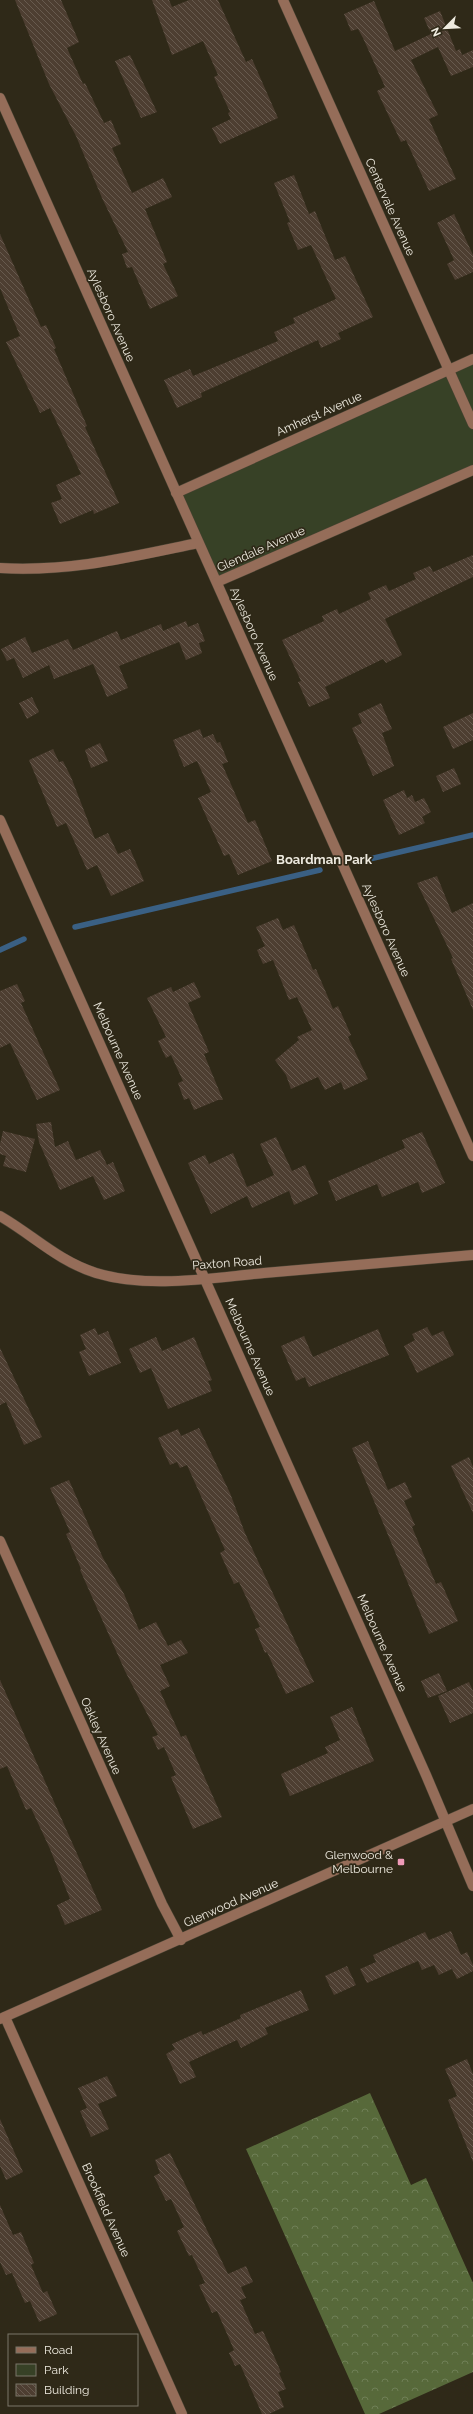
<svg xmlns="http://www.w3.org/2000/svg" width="473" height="2414" font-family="Raleway,sans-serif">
<defs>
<pattern id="forest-crowns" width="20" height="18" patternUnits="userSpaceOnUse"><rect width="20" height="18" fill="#57693a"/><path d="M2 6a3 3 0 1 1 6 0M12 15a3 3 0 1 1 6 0" fill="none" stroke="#6f7f56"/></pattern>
<pattern id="building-back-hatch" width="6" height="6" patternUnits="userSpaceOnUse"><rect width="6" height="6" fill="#4d3e31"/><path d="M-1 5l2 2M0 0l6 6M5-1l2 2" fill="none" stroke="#675a4e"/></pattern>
</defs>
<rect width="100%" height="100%" fill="#2f2918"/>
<polygon fill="#374126" points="473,359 473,470 217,582 176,493"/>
<polygon fill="url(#forest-crowns)" points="370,2093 411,2185 426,2178 473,2283 473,2372 379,2414 365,2414 246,2149"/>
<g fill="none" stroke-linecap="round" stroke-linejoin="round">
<g stroke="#3a6084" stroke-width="5.5">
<polyline points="361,861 473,835"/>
<polyline points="75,927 320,870"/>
<polyline points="0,950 24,939"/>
</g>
</g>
<g fill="url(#building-back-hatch)">
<polygon points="15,0 61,0 79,42 67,48 83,84 85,83 104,123 111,120 121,144 112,148 132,193 163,178 172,197 145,209 167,262 163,264 178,296 150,309 132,267 127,268 122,254 128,252 102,198 76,136 49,84"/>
<polygon points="152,0 169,0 172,7 189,0 218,0 246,62 252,59 278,118 220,144 212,128 231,119 228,113 230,112 214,77 218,75 203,41 172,55"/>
<polygon points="374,1 395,51 431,34 424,18 440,11 456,51 460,49 462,55 473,50 473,67 451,76 438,47 411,60 438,115 429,119 456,179 429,191 406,140 401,142 377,91 385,87 363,38 358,29 351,31 344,14"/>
<polygon points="130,55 157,112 141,118 115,61"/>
<polygon points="294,175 309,214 315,211 335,260 345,256 373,317 338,333 341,339 321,348 318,340 201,393 202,397 177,408 164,380 190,369 193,376 278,341 274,332 295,323 293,318 336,299 311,245 298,250 287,223 290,222 274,183"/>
<polygon points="454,214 473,255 473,272 455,280 447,264 454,260 437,223"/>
<polygon points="0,234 41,327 46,325 56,348 54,349 87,426 85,427 119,503 94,514 93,510 60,524 51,503 62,499 56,485 81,474 50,408 40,413 6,342 20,336 0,288"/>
<polygon points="473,555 473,577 385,619 402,655 386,663 383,659 325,687 330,698 309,707 298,682 301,681 282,640 324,621 322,616 337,609 339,614 371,599 368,593 386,585 389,591 416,579 413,573 430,566 433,572"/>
<polygon points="186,621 188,627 198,623 205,641 199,643 202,653 186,660 179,642 119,666 128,688 107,697 93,664 54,679 49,665 23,678 14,658 7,661 1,649 25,637 32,653 68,639 73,650 117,631 121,640 161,624 163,631"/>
<polygon points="32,697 39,712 27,719 19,703"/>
<polygon points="381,703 392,729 382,733 394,766 373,776 352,728 362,723 358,714"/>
<polygon points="473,713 473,740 453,749 443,727"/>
<polygon points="200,729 203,738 213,734 217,743 220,742 228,762 222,764 248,823 255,820 272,861 238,875 229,854 224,856 198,798 211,792 197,761 184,767 173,740"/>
<polygon points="100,743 108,761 91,768 85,750"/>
<polygon points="53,749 59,762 63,761 71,777 95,839 108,833 118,854 130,849 144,881 111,896 97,865 87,870 66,823 57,827 29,760"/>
<polygon points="454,768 461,784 443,792 436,776"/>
<polygon points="404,790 407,798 412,795 415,802 424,798 431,812 422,817 425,823 399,835 383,800"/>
<polygon points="437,876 452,913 473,903 473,1010 451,959 453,958 417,883"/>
<polygon points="278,918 283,930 294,925 313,970 316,969 333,1009 338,1006 351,1035 348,1037 368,1079 344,1090 341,1082 325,1090 318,1077 291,1089 286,1075 275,1060 299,1040 297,1037 312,1030 297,997 289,1000 273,960 263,964 257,950 265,946 256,927"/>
<polygon points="194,982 201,997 188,1003 209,1052 204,1054 223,1100 218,1100 194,1110 189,1098 184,1100 178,1083 183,1081 171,1055 166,1058 158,1041 166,1037 147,998 171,987 173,992"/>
<polygon points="17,984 25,1001 21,1003 60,1090 37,1100 10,1043 0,1048 0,991"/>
<polygon points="51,1122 55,1147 68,1141 76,1160 100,1150 107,1165 113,1162 125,1191 104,1200 93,1176 60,1190 39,1142 36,1124"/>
<polygon points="3,1131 35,1139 26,1172 3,1166 6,1156 0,1154 0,1144"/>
<polygon points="422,1132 445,1183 422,1193 418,1182 382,1197 377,1184 336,1201 328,1181 405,1148 402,1140"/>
<polygon points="276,1137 292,1171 305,1165 318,1194 294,1205 289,1191 252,1208 247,1196 211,1214 188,1163 205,1155 209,1164 233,1153 247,1187 274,1175 260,1144"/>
<polygon points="427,1327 432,1336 443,1331 454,1355 417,1373 404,1346 415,1340 412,1334"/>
<polygon points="95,1328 98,1335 108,1331 121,1363 89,1376 79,1352 86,1349 80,1335"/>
<polygon points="378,1329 389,1355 309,1387 305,1377 296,1381 281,1346 304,1336 313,1357"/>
<polygon points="156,1337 162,1351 194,1337 212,1380 208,1381 212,1391 168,1409 151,1368 140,1373 129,1349"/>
<polygon points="0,1348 42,1437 24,1445 6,1402 0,1405"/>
<polygon points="199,1428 230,1493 245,1533 314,1682 286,1694 267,1652 265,1653 255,1629 260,1627 239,1582 234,1584 220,1553 225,1550 187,1465 180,1468 177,1462 170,1465 158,1438 178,1429 181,1436"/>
<polygon points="368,1441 388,1490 405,1482 412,1497 404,1501 415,1525 412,1527 436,1584 441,1582 458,1621 429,1634 352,1448"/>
<polygon points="469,1457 473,1467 473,1513 451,1466"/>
<polygon points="69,1480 103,1558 124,1594 139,1630 156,1622 168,1646 181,1640 188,1653 160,1665 170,1686 160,1691 181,1737 186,1735 222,1817 193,1829 171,1777 176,1775 164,1747 158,1750 152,1737 158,1735 125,1671 80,1570 81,1569 66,1534 70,1532 50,1488"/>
<polygon points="439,1673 447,1691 428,1698 421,1681"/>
<polygon points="0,1680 102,1910 65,1925 57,1905 70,1899 50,1849 31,1808 26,1810 7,1766 0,1769"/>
<polygon points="469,1682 473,1691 473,1713 450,1723 438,1696"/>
<polygon points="352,1707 374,1761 290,1796 281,1774 328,1753 325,1747 340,1740 330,1717"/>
<polygon points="451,1931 461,1955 467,1952 473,1965 473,1971 457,1979 452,1969 439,1975 434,1965 422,1970 418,1961 367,1983 360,1969 376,1962 373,1955 425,1932 429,1940"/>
<polygon points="347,1966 356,1985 334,1995 325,1976"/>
<polygon points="301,1990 309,2010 265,2028 268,2034 241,2048 237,2040 189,2062 196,2077 180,2084 166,2054 175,2049 172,2044 201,2031 203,2035 241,2018 240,2015"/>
<polygon points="467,2059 473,2074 473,2162 448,2100 457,2096 445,2069"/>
<polygon points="107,2076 117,2096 98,2104 109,2129 91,2137 80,2111 87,2108 78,2088"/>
<polygon points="0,2119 23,2172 6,2180 0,2166"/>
<polygon points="170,2153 228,2274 246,2266 253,2282 241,2287 246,2298 240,2300 255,2334 263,2331 281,2372 279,2373 286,2389 278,2392 284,2407 269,2414 262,2414 240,2364 235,2366 229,2353 234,2350 217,2311 212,2313 199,2285 205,2283 192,2255 189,2256 177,2231 184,2227 171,2199 166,2201 154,2176 160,2173 155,2160"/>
<polygon points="0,2205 13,2235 21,2232 34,2263 31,2265 43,2293 47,2291 57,2314 39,2322 30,2301 25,2303 12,2273 6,2275 0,2262"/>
</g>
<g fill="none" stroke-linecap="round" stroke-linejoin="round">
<g stroke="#4a4434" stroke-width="11">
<g id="minor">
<polyline points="283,0 473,424"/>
<polyline points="0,98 473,1156"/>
<polyline points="176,493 473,359"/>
<path d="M0,568C71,572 130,557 198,543"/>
<polyline points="217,582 473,470"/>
<polyline points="0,820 426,1775 473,1886"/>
<path d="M0,1216C33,1235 58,1261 96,1273C149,1289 210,1278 264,1273C334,1267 403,1261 473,1255"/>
<polyline points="0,1541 162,1904 181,1940"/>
<polyline points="5,2017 182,2414"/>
<polyline points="0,2019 473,1809"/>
</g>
</g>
<use href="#minor" stroke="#956d59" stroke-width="10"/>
</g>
<rect fill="#ef9ab8" stroke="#2f2918" stroke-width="1.5" x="397" y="1858" width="8" height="8" rx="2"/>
<g text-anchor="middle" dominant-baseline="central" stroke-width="3.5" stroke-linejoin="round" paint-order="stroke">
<g font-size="12" fill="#eeeadf" stroke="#2f2918">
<text transform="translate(390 207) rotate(66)">Centervale Avenue</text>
<text transform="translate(111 315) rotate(66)">Aylesboro Avenue</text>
<text transform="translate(319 414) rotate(-24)">Amherst Avenue</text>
<text transform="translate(261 549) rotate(-24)">Glendale Avenue</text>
<text transform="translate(254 634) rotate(66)">Aylesboro Avenue</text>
<text transform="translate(386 930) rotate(66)">Aylesboro Avenue</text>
<text transform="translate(118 1051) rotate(66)">Melbourne Avenue</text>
<text transform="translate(227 1263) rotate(-4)">Paxton Road</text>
<text transform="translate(250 1347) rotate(66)">Melbourne Avenue</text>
<text transform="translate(382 1643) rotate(66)">Melbourne Avenue</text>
<text transform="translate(101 1736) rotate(66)">Oakley Avenue</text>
<text transform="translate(231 1903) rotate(-24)">Glenwood Avenue</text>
<text transform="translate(106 2210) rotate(66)">Brookfield Avenue</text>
</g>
<g font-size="12" fill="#eeeadf" stroke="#2f2918" text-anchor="end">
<text x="393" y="1855">Glenwood &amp;<tspan x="393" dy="14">Melbourne</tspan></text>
</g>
<g font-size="13" font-weight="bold" fill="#eeeadf" stroke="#2f2918">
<text x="324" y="859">Boardman Park</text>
</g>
</g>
<rect x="8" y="2334" width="130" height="72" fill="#2f2918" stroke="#7b7668"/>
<rect x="16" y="2347" width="20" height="6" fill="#956d59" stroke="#7b7668"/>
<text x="44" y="2354" font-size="12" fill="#eeeadf">Road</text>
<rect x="16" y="2364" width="20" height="12" fill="#374126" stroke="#7b7668"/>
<text x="44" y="2374" font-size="12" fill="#eeeadf">Park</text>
<rect x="16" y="2384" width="20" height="12" fill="url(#building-back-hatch)" stroke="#7b7668"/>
<text x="44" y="2394" font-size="12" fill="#eeeadf">Building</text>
<g transform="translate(445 28) rotate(246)" stroke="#2f2918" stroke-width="3" paint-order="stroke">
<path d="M0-3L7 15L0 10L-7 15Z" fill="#eeeadf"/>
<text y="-6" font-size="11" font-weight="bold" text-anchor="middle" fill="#eeeadf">N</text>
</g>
</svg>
